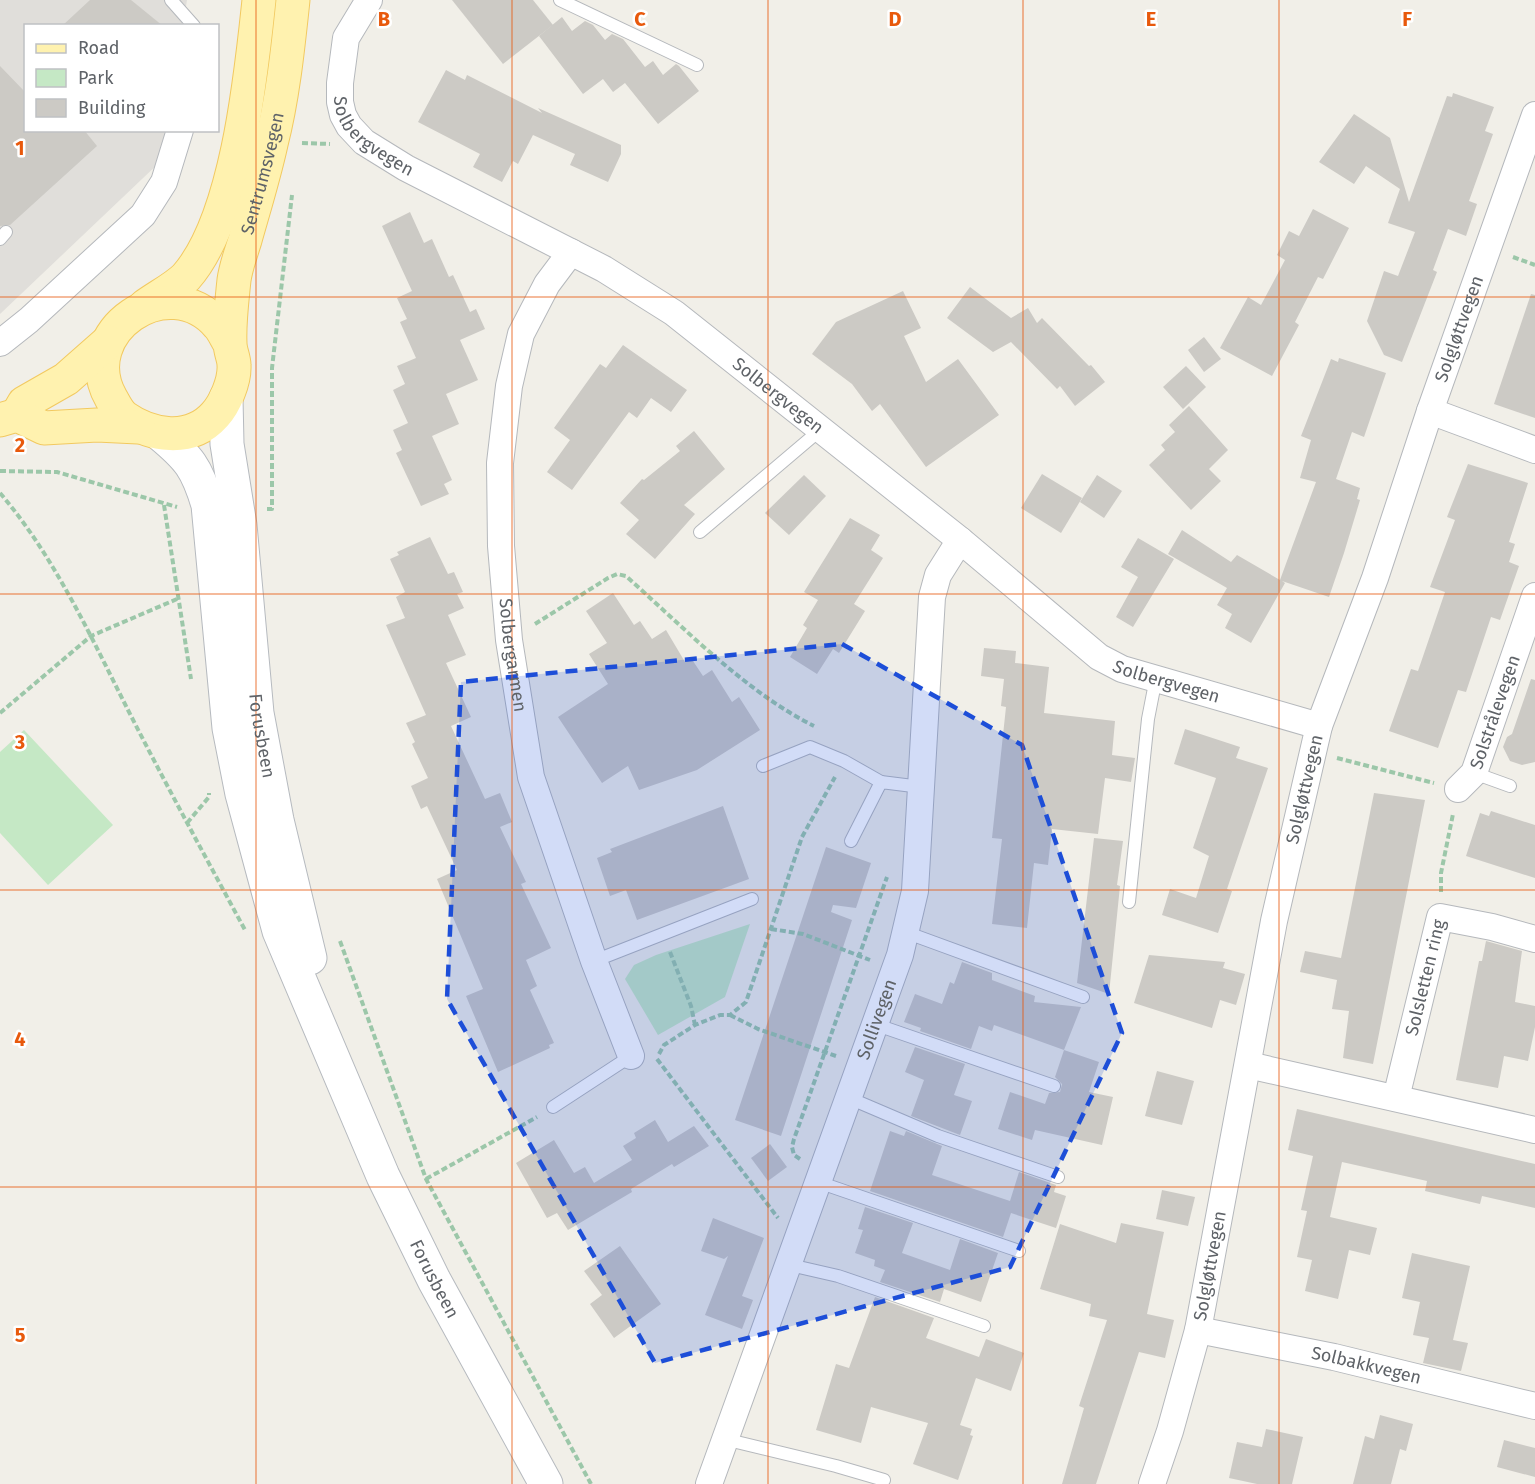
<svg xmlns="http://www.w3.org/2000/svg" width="1535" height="1484" font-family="'Fira Sans',sans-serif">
<rect width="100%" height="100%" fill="#f1efe8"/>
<polygon fill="#e0deda" points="0,0 187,0 183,25 26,26 26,130 167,131 162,160 0,314"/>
<g fill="#c5e8c5">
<polygon points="24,730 113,825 48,885 0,833 0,752"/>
<polygon points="750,924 725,997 658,1035 625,979 634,965 656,955"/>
</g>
<g fill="#cccac5">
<polygon points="90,0 131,0 163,26 62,26"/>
<polygon points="452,0 533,0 553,25 503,64"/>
<polygon points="562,17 572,31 585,21 593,25 605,40 612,34 623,39 645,67 653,61 663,75 676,64 679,66 699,91 658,124 625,83 613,92 603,79 583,94 539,36"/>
<polygon points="0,66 26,93 26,130 84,130 97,146 10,225 0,226"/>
<polygon points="446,70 465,80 467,75 542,113 538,108 621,145 621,154 608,182 570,165 575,154 533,135 518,164 513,161 502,182 473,167 480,154 418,122"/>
<polygon points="1453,93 1494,107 1485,131 1493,134 1469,201 1477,204 1466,236 1448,229 1433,270 1437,272 1402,362 1384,355 1367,321 1384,271 1398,276 1415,232 1388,223 1400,189 1366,166 1354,184 1319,162 1354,114 1390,138 1409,202 1447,96 1452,97"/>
<polygon points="1313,209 1349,228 1323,279 1318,277 1295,322 1299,325 1272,376 1220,348 1248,297 1261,305 1285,260 1277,255 1289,231 1299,236"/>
<polygon points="410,212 424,243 432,239 449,277 453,275 470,312 476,309 485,329 460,340 478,380 446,394 459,424 432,436 452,480 444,484 449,494 421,506 396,453 402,450 393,430 408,423 393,390 405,384 397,366 416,358 400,322 407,319 397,298 412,291 382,226"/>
<polygon points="970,287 1011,318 1028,308 1037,323 1042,318 1089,366 1091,365 1105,382 1075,406 1060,386 1057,389 1011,342 993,352 947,318"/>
<polygon points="903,291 921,328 904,336 926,382 958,359 999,415 926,467 880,404 872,411 852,384 812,354 836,322"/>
<polygon points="1531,294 1535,295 1535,418 1494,404"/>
<polygon points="1204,337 1221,359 1204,372 1188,350"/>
<polygon points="623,345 687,390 671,412 651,398 637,418 629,412 572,490 547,472 570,440 554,428 600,364 606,368"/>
<polygon points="1339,358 1386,373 1364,437 1352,432 1336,479 1360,488 1357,499 1360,500 1344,553 1329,597 1282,581 1285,583 1251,643 1225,628 1232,614 1217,605 1227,588 1168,554 1182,530 1231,562 1237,555 1280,580 1316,482 1300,478 1311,440 1301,436 1331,359 1338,362"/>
<polygon points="1186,366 1206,387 1183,409 1163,387"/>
<polygon points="1189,406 1228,450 1209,469 1221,481 1191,510 1149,465 1165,450 1161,445 1175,432 1169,425"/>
<polygon points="694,431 725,469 684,505 695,514 655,559 626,534 639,520 620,503 642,479 644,480 680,451 676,446"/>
<polygon points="1468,464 1528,483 1509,542 1515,544 1509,562 1519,566 1500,620 1491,617 1466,692 1458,690 1438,748 1389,731 1411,669 1418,671 1445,592 1430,587 1455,520 1447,517"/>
<polygon points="1042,474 1082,498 1061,533 1021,508"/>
<polygon points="804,475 826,496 789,535 765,513"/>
<polygon points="1097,475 1122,491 1104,518 1080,502"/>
<polygon points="850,518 880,535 871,550 883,558 854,604 865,611 839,653 833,649 817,674 790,657 807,628 803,625 818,600 804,592"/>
<polygon points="430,537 448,574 454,572 463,592 457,594 464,608 448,615 466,655 446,663 471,717 451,726 485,799 500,793 512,822 500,827 526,882 521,884 551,948 526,960 537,986 530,990 554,1043 549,1045 550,1048 498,1072 466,996 483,989 437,879 457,870 427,806 421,809 411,786 428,778 412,744 415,742 406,723 426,715 386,625 405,618 396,597 405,592 390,559 399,555 397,552"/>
<polygon points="1138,538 1174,559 1133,627 1116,617 1138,577 1121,567"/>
<polygon points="613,593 634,625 640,621 652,639 666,630 685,662 691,658 703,676 712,670 732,702 739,697 760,730 697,770 639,790 628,766 602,783 558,717 608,684 589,654 607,643 586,611"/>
<polygon points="984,648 1016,651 1015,663 1049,667 1044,713 1115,721 1112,755 1135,758 1131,782 1105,778 1098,834 1052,829 1048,865 1034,863 1027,928 992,924 1002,839 992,838 1006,707 1001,706 1004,679 981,676"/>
<polygon points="1531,679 1535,680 1535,762 1522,765 1510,761 1503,747 1507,737 1512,734"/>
<polygon points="1185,729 1240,747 1236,758 1268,768 1227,889 1232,891 1218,933 1162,915 1170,889 1196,898 1209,856 1193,848 1216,778 1174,764"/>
<polygon points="1374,793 1425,800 1373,1064 1343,1058 1349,1011 1332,1009 1337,980 1300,972 1305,951 1341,958"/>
<polygon points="723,806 749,879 637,920 626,890 610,896 597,858 612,852 610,849"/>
<polygon points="1491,811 1535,825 1535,878 1466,856 1480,813 1489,816"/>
<polygon points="1094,838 1123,841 1117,885 1120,886 1109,994 1077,983"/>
<polygon points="826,847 871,863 856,908 833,905 831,912 852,920 781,1136 735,1120"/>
<polygon points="1486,941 1522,951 1515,1002 1535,1006 1535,1027 1528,1061 1504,1056 1498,1088 1456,1080 1479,961 1482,961"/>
<polygon points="1149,955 1225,962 1223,968 1245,974 1236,1005 1220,1000 1212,1028 1134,1003"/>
<polygon points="962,962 992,973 992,980 1035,996 1034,1002 1081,1007 1064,1050 1099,1062 1089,1092 1113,1097 1102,1145 1035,1130 1032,1140 998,1129 1010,1092 1045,1104 1049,1093 1060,1092 1062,1084 1055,1077 1064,1050 994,1025 992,1031 979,1026 971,1049 920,1031 921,1028 904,1022 915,994 942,1004 950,982 954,984"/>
<polygon points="915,1047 965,1064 954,1095 972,1101 960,1135 911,1116 924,1080 905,1072"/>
<polygon points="1157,1071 1194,1081 1182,1125 1145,1116"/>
<polygon points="1297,1109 1535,1164 1535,1208 1482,1196 1480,1204 1425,1191 1427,1181 1342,1162 1330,1217 1377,1228 1370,1255 1349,1250 1338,1299 1305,1291 1312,1260 1297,1257 1307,1211 1301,1210 1313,1156 1288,1150"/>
<polygon points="655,1120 668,1142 694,1126 709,1146 674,1167 672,1164 631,1189 632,1192 568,1230 557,1213 547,1218 516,1163 554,1140 574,1173 585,1167 594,1183 632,1160 623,1146 636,1138 634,1133"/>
<polygon points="890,1131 904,1136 906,1131 942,1146 932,1175 1010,1201 1019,1172 1056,1185 1054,1192 1066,1196 1056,1228 1011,1213 1003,1237 870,1191"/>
<polygon points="770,1144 787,1167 768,1181 751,1158"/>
<polygon points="1162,1190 1195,1197 1188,1226 1156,1219"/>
<polygon points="865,1207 913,1223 902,1253 950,1270 960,1239 998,1253 981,1302 944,1289 940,1302 880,1282 885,1270 874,1266 875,1260 855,1253 863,1230 858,1229"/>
<polygon points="713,1218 764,1238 742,1296 753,1300 742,1329 705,1315 728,1256 724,1259 701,1251"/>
<polygon points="1121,1223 1164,1232 1147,1314 1174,1320 1165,1358 1139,1352 1096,1484 1062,1484 1084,1408 1079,1406 1107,1320 1089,1316 1091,1304 1040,1289 1060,1224 1116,1243"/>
<polygon points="620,1246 661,1304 614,1338 590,1304 602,1295 584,1271"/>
<polygon points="1412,1253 1470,1266 1453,1340 1468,1343 1461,1371 1423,1363 1429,1338 1413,1335 1420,1302 1402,1298"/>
<polygon points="875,1297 934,1318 926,1338 979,1357 986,1339 1024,1353 1011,1391 976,1378 960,1425 972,1429 970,1435 973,1436 958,1480 913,1464 928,1423 871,1407 861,1443 816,1430 836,1364 849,1368"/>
<polygon points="1380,1415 1413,1424 1406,1451 1400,1449 1391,1484 1353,1484 1365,1436 1374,1439"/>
<polygon points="1266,1429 1303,1437 1292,1484 1257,1484 1229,1478 1237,1442 1262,1447"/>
<polygon points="1504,1440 1535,1448 1535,1477 1497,1467"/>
</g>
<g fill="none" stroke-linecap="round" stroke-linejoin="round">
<g stroke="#b5b8bc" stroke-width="14">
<g id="lane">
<polyline points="171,0 194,26"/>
<polyline points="560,0 697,65"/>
<polyline points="0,239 6,232"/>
<polyline points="700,532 819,431"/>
<polyline points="763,766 810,747 844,761 881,782"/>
<polyline points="1474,773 1510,786"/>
<polyline points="851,841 881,782 921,787"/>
<polyline points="1129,902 1148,719 1156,678"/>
<polyline points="905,932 1083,997"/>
<polyline points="594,961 752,899"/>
<polyline points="874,1024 1054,1086"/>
<polyline points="849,1098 938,1136 1058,1177"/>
<polyline points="553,1107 631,1056"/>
<polyline points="818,1182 1019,1251"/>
<polyline points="790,1265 838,1276 984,1326"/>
<polyline points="724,1439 836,1466 884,1480"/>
</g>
</g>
<g stroke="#b5b8bc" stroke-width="28">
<g id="street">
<path id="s1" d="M369,0L346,38L340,83V102L343,115L349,126L364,142L406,168L604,269L674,313L960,540L1099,657L1122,669L1319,726"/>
<path id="s2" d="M571,252L547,284L521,334L509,386L500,463L501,546L509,640L531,777L594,961L631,1056"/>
<polyline points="0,343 29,320 143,215 164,182 180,130"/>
<polyline points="1430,411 1535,450"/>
<path id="s3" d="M1458,789L1474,773L1535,596"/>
<polyline points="1248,1065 1535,1130"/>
<path id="s4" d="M1396,1098L1440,917L1492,927L1535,939"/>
<path id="s5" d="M1198,1330L1334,1357L1535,1406"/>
<path id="s6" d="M709,1484L900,955L915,891L932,597L938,575L960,540"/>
<path id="s7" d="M1152,1484L1170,1431L1198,1330L1274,921L1319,726L1375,578L1430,411L1535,115"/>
</g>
</g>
<g stroke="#b6babf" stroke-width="35">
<g id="secondary">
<path id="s8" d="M226,398L227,444L240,525L257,713L277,820L310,958"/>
<path id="s9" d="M160,434C189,458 197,468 208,505L229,728L242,794L279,931L383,1176L434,1280L546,1484"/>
</g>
</g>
<g stroke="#f2c960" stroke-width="35">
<g id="primary">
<path d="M145,306C157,297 175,288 186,277C237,219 251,76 259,0"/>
<path id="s10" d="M230,344C226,338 223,330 218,325C168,267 74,332 111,398C115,405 118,412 124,417C151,436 190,443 215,415C225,404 235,381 234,365C234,358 230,351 230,343C229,323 232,300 234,280C236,266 241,253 245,240C254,208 264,176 271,144C283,97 288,47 293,0"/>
<polyline points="17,415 24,403 66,379 108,342"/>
<polyline points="0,420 17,415 44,428 97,425 138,427"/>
</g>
</g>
<g stroke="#9cc7a9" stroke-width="4" stroke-dasharray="6 3" stroke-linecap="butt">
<polyline points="302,143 330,144"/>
<polyline points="1513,257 1535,265"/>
<polyline points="0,471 57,472 177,507"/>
<path d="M0,493C54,556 90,635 127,708C165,783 205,856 245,930"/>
<polyline points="164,505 191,679"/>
<polyline points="267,509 272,509 272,368 292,195"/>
<path d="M535,624L608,578L617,574L626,576C682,626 747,693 814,726"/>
<polyline points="0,713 91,636 177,599"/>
<polyline points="1337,758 1434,783"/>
<polyline points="187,823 209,797 209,793"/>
<polyline points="1441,892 1441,873 1453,814"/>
<polyline points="771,929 803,934 870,960"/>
<polyline points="340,941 426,1179 591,1484"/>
<polyline points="670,952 691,1006 695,1025"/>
<polyline points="730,1015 758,1029 836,1056"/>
<polyline points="659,1054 664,1045 695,1025 720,1015 730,1015 746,1002 802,837 835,777"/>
<polyline points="657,1059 778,1218"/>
<polyline points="800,1159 794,1155 792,1147 794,1139 887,877"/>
<polyline points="426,1179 537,1117"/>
</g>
<use href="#lane" stroke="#fff" stroke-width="12"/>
<use href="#street" stroke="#fff" stroke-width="26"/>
<use href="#secondary" stroke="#fff" stroke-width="33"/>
<use href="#primary" stroke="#fff2af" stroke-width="33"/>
</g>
<path fill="#1d4ed8" fill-opacity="0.2" stroke="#1d4ed8" stroke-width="4.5" stroke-dasharray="12 8" stroke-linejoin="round" d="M842,644L1022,745L1122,1033L1010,1267L655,1363L447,999L461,682Z"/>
<path fill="none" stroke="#e8590c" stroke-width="1.5" stroke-opacity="0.55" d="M256,0V1484M512,0V1484M768,0V1484M1023,0V1484M1279,0V1484M0,297H1535M0,594H1535M0,890H1535M0,1187H1535"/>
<g text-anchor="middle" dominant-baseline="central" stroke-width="5" stroke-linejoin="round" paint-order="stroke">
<g font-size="18" fill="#5f6368" stroke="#fff">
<text stroke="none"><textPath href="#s1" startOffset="158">Solbergvegen</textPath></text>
<text stroke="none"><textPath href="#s10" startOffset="586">Sentrumsvegen</textPath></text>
<text stroke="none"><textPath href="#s7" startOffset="1198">Solgløttvegen</textPath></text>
<text stroke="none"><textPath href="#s1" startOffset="644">Solbergvegen</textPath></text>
<text stroke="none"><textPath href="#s2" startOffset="420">Solbergarmen</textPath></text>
<text stroke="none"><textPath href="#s1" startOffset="1130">Solbergvegen</textPath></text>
<text stroke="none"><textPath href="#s3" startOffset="87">Solstrålevegen</textPath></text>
<text stroke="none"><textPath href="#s8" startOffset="340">Forusbeen</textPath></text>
<text stroke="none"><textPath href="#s7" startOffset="712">Solgløttvegen</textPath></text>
<text stroke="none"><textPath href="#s4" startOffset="124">Solsletten ring</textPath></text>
<text stroke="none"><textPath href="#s6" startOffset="494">Sollivegen</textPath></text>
<text stroke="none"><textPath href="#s7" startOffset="226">Solgløttvegen</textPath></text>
<text stroke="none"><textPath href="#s9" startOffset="902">Forusbeen</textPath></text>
<text stroke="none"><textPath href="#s5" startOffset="172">Solbakkvegen</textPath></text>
</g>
</g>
<g font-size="20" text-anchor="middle" font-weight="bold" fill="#e8590c" stroke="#fff" stroke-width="5" stroke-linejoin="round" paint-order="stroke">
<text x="384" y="26">B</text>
<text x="640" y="26">C</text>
<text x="895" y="26">D</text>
<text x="1151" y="26">E</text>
<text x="1407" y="26">F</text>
<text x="20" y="155">1</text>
<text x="20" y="452">2</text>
<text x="20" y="749">3</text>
<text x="20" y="1046">4</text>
<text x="20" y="1342">5</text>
</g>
<rect x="24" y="24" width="195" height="108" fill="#ffffff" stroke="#bfc1c3" stroke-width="1.5"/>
<rect x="36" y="44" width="30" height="9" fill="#fff2af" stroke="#bfc1c3" stroke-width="1.5"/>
<text x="78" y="54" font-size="18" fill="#5f6368">Road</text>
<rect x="36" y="69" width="30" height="18" fill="#c5e8c5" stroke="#bfc1c3" stroke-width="1.5"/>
<text x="78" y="84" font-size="18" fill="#5f6368">Park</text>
<rect x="36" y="99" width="30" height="18" fill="#cccac5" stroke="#bfc1c3" stroke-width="1.5"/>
<text x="78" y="114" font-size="18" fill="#5f6368">Building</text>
</svg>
